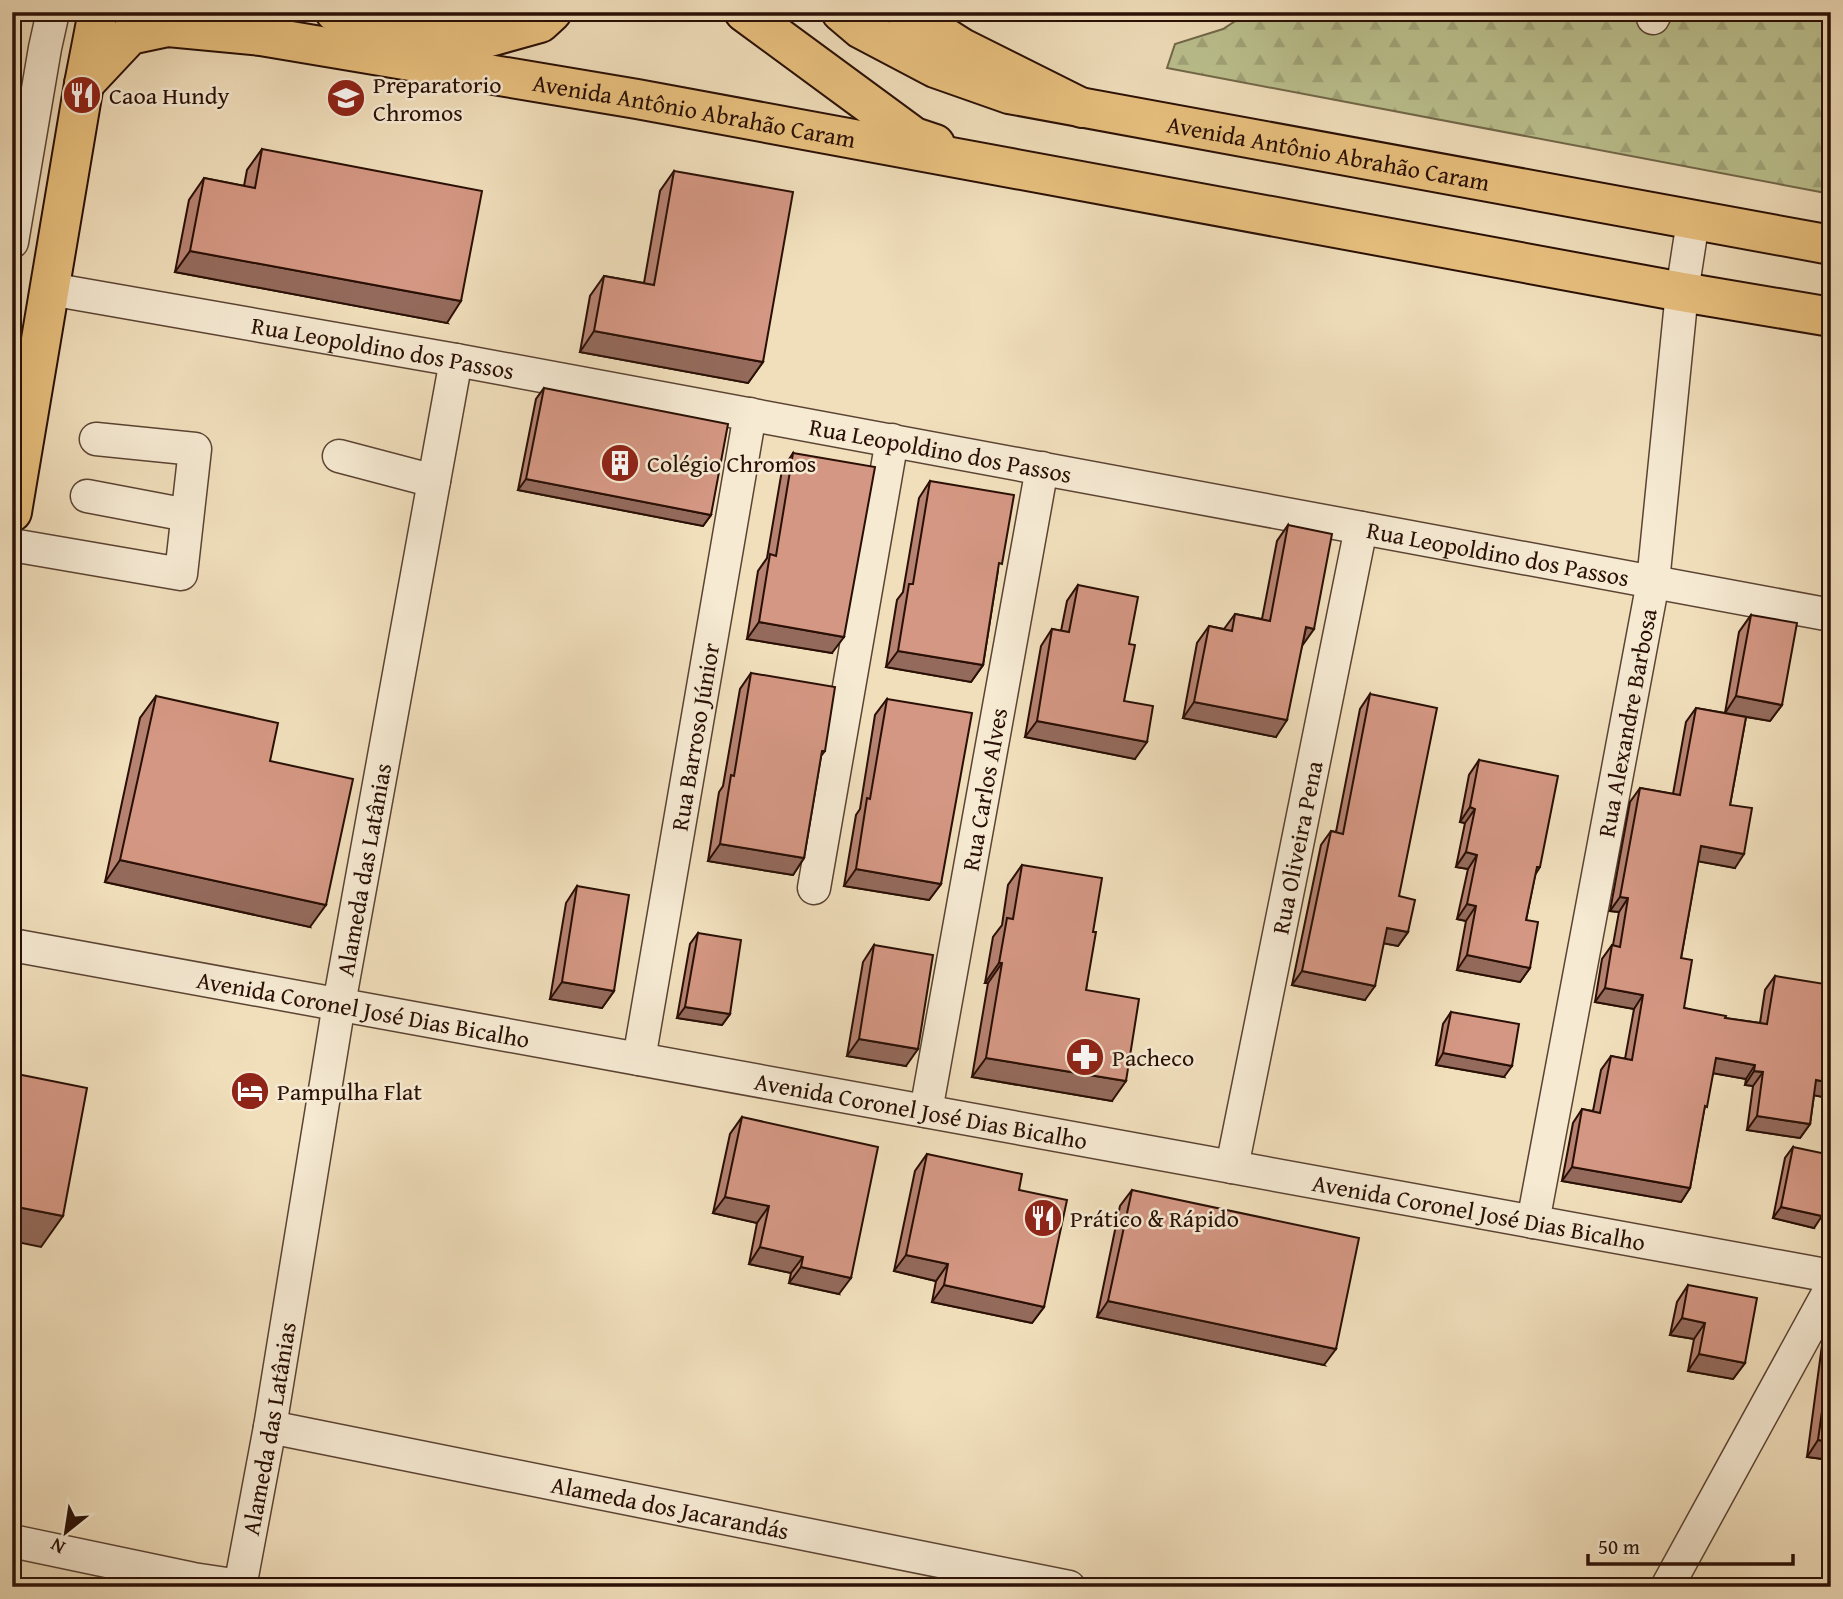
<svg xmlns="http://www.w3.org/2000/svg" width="1843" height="1599" font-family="'Gentium Book Plus',serif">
<defs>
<pattern id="forest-firs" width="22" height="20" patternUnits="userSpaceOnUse" patternTransform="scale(1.75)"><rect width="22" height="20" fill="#bbc18f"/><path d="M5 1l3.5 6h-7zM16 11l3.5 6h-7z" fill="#a1a57a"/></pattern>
</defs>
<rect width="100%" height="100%" fill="#f1dfbc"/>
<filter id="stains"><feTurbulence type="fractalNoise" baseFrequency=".00286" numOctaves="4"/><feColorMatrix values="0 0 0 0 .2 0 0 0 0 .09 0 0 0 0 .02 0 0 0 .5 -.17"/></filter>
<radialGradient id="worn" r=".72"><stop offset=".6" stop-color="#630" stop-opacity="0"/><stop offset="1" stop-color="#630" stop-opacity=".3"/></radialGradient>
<polygon fill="url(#forest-firs)" stroke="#72684a" stroke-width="2" points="1249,12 1831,12 1831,194 1167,68 1175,44 1223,29"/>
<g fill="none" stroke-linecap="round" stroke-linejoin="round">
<g stroke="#5b4333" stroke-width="35">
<g id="minor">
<polyline points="1653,18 1656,12"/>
<polyline points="12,242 45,48 53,12"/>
<path id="s1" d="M50,289L456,360L1831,615"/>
<polyline points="339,456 434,481"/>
<polyline points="87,496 187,515"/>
<polyline points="12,545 181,574 195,449 96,439"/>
<polyline points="814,888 892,440"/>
<path id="s2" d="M12,945L1831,1276"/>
<path id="s3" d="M639,1059L750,414"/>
<path id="s4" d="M926,1111L1042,468"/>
<path id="s5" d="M1232,1167L1361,528"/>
<path id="s6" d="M1533,1222L1653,582L1682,292L1693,221"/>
<path id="s7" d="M270,1427L1069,1587"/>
<polyline points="12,1541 193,1579 240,1586"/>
<path id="s8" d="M240,1587L270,1427L339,1004L456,360"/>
<polyline points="1667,1587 1831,1288"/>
</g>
</g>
<g stroke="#290f05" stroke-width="42">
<g id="major">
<polyline points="335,12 486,38 540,23 552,12"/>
<polyline points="744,12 914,137 935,144"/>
<path id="s9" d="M841,12L861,29L935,68L1009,94L1831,245"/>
<path id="s10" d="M84,84L130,35L168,27L261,36L637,99L1682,292L1831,317"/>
</g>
</g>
<g stroke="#290f05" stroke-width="42">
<g id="highway">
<polyline points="905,12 962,48 1082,108"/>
<polyline points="12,512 84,84 98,12"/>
</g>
</g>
<use href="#minor" stroke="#f6ead3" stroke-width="32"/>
<use href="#major" stroke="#e8c07e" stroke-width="38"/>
<use href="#highway" stroke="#e8c07e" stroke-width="38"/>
</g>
<g fill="#b68271" stroke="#290f05" stroke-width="2">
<polygon points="262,149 447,323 175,272 189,200 204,178 244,186 247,170"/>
<polygon points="674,171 763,362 748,383 580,352 590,296 604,276 644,283 660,191"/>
<polygon points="544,388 711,515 703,526 518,490 536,399"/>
<polygon points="793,453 832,653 747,639 758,571 767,558 782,470"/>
<polygon points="930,481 998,570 983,665 971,682 886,667 897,600 903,592 919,498"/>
<polygon points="1288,525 1302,646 1276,737 1183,718 1197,643 1209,626 1224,629 1235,614 1262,619 1277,541"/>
<polygon points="1078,585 1129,644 1124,701 1135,759 1025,737 1041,646 1052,629 1061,631 1067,601"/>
<polygon points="1751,615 1782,705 1770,721 1746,717 1730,805 1735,868 1698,861 1681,958 1684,1008 1725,1018 1760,1023 1765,990 1775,976 1823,1097 1814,1095 1810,1124 1800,1138 1747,1130 1753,1086 1745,1085 1746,1079 1713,1073 1704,1110 1690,1188 1681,1202 1562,1181 1573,1123 1582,1109 1593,1111 1601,1070 1611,1056 1625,1059 1634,1009 1595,1002 1602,959 1612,945 1613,945 1619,912 1610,911 1630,802 1640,788 1673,794 1686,722 1696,708 1725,713 1739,632"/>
<polygon points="751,673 825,751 821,756 804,858 793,875 708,861 719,792 723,786 740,689"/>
<polygon points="1370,694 1399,896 1408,932 1398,946 1383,943 1365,1000 1292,985 1321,845 1331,831 1336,832 1360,709"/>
<polygon points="156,696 310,927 105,882 140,718"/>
<polygon points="887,699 941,884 929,900 844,886 856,815 860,809 875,715"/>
<polygon points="1479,760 1540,867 1535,875 1526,920 1530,968 1520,982 1457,970 1466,921 1457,919 1468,869 1456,867 1465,823 1460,822 1469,775"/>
<polygon points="1022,865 1093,932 1086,990 1112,1101 972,1077 988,983 985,983 993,937 1002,925 1008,885"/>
<polygon points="577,886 614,991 602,1008 550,999 566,903"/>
<polygon points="698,933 730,1014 722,1025 677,1018 690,944"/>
<polygon points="874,945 906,1066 847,1056 863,962"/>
<polygon points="1451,1012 1504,1077 1436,1065 1443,1024"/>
<polygon points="742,1117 839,1294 789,1283 791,1273 749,1264 757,1223 713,1213 730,1134"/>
<polygon points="1793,1147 1814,1228 1773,1218 1785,1158"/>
<polygon points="927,1154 1019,1190 1044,1307 1032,1323 932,1302 936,1281 894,1271 915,1171"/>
<polygon points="1132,1190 1324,1365 1097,1317 1120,1206"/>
<polygon points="1688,1285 1745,1363 1733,1379 1688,1371 1694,1339 1670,1335 1677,1302"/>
<polygon points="1831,1332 1831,1460 1807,1457 1822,1345"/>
</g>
<g fill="#946a5c" stroke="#290f05" stroke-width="2">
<polygon points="190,251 461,301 447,323 175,272"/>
<polygon points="594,331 763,362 748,383 580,352"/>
<polygon points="526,479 711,515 703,526 518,490"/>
<polygon points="759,622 844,637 832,653 747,639"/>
<polygon points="1306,627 1314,629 1302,646"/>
<polygon points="898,651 983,665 971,682 886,667"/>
<polygon points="1736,696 1782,705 1770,721 1725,713"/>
<polygon points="1194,702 1287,720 1276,737 1183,718"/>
<polygon points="1037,721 1147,742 1135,759 1025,737"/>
<polygon points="1470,807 1475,809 1465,823 1460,822"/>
<polygon points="720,844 804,858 793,875 708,861"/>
<polygon points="1701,846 1744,854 1735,868 1691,860"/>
<polygon points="1466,852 1477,855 1468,869 1456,867"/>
<polygon points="120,860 326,905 310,927 105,882"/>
<polygon points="856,869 941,884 929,900 844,886"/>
<polygon points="1620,897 1628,898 1619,912 1610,911"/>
<polygon points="1467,904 1476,906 1466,921 1457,919"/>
<polygon points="1387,928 1408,932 1398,946 1377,942"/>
<polygon points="1467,955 1530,968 1520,982 1457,970"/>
<polygon points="999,963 1002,963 988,983 985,983"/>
<polygon points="1302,971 1375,986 1365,1000 1292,985"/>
<polygon points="562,982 614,991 602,1008 550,999"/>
<polygon points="1605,988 1643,995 1634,1009 1595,1002"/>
<polygon points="685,1007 730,1014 722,1025 677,1018"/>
<polygon points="859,1039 918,1049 906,1066 847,1056"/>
<polygon points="1443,1053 1512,1066 1504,1077 1436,1065"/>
<polygon points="986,1058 1126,1081 1112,1101 972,1077"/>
<polygon points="1716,1058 1755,1065 1746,1079 1706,1072"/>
<polygon points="1754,1071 1763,1072 1753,1086 1745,1085"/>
<polygon points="1816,1080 1831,1083 1831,1085 1823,1097 1807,1094"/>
<polygon points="1757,1116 1810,1124 1800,1138 1747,1130"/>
<polygon points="1572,1167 1690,1188 1681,1202 1562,1181"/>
<polygon points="725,1197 769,1206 757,1223 713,1213"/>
<polygon points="12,1206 63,1216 41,1247 12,1241"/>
<polygon points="1781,1207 1822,1216 1814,1228 1773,1218"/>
<polygon points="760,1247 803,1257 791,1273 749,1264"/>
<polygon points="906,1255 948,1264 936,1281 894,1271"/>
<polygon points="801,1267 851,1278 839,1294 789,1283"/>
<polygon points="944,1285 1044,1307 1032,1323 932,1302"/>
<polygon points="1108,1301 1336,1349 1324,1365 1097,1317"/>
<polygon points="1682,1318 1705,1323 1694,1339 1670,1335"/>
<polygon points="1699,1354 1745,1363 1733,1379 1688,1371"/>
<polygon points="1818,1440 1831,1442 1831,1460 1807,1457"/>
</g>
<g fill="#d49783" stroke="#290f05" stroke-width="2">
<polygon points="262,149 482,191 461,301 190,251 204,178 255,188"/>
<polygon points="674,171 793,192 763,362 594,331 604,276 654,285"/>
<polygon points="544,388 728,424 711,515 526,479"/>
<polygon points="793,453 875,467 844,637 759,622 770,554 776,556"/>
<polygon points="930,481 1014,495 1002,564 999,563 983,665 898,651 909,584 913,584"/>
<polygon points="1288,525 1332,534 1314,629 1306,627 1287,720 1194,702 1209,626 1232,631 1235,614 1270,621"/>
<polygon points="1078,585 1138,597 1129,644 1135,645 1124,701 1153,706 1147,742 1037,721 1052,629 1069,632"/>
<polygon points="1751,615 1797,623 1782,705 1736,696"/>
<polygon points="751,673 835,687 825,751 822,751 804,858 720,844 731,775 734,776"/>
<polygon points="1370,694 1437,708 1399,896 1415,900 1408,932 1387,928 1375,986 1302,971 1331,831 1343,834"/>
<polygon points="156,696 278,723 270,761 353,779 326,905 120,860"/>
<polygon points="887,699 972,713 941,884 856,869 867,798 870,799"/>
<polygon points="1696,708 1746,717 1730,805 1752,808 1744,854 1701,846 1681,958 1692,960 1684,1008 1726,1016 1725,1018 1767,1024 1775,976 1831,985 1831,1083 1816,1080 1810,1124 1757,1116 1763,1072 1754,1071 1755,1065 1716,1058 1707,1107 1705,1106 1690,1188 1572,1167 1582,1109 1600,1113 1611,1056 1632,1060 1643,995 1605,988 1612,945 1620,947 1628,898 1620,897 1640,788 1680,795"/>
<polygon points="1479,760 1558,776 1540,867 1537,867 1526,920 1538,922 1530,968 1467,955 1476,906 1467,904 1477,855 1466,852 1475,809 1470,807"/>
<polygon points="1022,865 1102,878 1093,932 1096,932 1086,990 1139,999 1126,1081 986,1058 1002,963 999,963 1007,918 1013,919"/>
<polygon points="577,886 629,895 614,991 562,982"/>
<polygon points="698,933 741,940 730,1014 685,1007"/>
<polygon points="874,945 933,955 918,1049 859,1039"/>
<polygon points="1451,1012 1519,1024 1512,1066 1443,1053"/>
<polygon points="12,1073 87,1088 63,1216 12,1206"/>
<polygon points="742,1117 878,1147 851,1278 801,1267 803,1257 760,1247 769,1206 725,1197"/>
<polygon points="1793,1147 1831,1155 1831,1176 1822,1216 1781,1207"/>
<polygon points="927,1154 1022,1174 1019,1190 1067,1200 1044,1307 944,1285 948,1264 906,1255"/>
<polygon points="1132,1190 1359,1238 1336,1349 1108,1301"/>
<polygon points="1688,1285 1757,1298 1745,1363 1699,1354 1705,1323 1682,1318"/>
<polygon points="1831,1347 1831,1442 1818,1440"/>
</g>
<defs>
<g id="restaurant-disc" transform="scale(2.0125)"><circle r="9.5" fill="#8f2418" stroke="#f6ead3"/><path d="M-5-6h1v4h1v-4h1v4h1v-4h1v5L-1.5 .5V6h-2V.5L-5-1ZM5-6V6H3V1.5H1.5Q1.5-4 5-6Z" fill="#fff"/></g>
<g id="school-disc" transform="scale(2.0125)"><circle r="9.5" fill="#8f2418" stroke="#f6ead3"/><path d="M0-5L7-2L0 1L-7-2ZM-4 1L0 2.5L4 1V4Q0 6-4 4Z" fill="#fff"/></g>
<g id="building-disc" transform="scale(2.0125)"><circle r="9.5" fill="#8f2418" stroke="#f6ead3"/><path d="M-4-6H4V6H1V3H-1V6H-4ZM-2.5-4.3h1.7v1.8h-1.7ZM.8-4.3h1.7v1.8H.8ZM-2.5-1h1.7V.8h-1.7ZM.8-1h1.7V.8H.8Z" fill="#fff"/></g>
<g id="pharmacy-disc" transform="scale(2.0125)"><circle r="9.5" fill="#8f2418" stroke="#f6ead3"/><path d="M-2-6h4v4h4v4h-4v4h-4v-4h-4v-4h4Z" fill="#fff"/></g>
<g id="hotel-disc" transform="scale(2.0125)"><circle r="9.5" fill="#8f2418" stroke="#f6ead3"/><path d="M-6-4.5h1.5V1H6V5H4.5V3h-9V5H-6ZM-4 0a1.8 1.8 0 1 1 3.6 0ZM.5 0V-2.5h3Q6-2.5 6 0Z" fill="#fff"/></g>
</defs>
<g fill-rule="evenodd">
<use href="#restaurant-disc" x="82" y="95"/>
<use href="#school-disc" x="346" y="98"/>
<use href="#building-disc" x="620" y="463"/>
<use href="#pharmacy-disc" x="1085" y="1057"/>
<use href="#hotel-disc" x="250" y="1091"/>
<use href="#restaurant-disc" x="1043" y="1218"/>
</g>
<g text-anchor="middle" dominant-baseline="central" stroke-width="5" stroke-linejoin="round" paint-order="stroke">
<g font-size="24" fill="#290f05" stroke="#f6ead3" text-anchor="start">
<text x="373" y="84">Preparatorio<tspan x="373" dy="28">Chromos</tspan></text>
<text x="109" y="95">Caoa Hundy</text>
<text x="647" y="463">Colégio Chromos</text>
<text x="1112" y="1057">Pacheco</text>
<text x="277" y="1091">Pampulha Flat</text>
<text x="1070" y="1218">Prático &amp; Rápido</text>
</g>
<g font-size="24" fill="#290f05" stroke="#f6ead3">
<text stroke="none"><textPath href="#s10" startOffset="639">Avenida Antônio Abrahão Caram</textPath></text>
<text stroke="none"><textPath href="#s9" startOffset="513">Avenida Antônio Abrahão Caram</textPath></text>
<text stroke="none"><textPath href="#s1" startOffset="338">Rua Leopoldino dos Passos</textPath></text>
<text stroke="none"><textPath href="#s1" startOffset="905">Rua Leopoldino dos Passos</textPath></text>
<text stroke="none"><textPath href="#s1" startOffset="1472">Rua Leopoldino dos Passos</textPath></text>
<text stroke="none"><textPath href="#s6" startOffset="508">Rua Alexandre Barbosa</textPath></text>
<text stroke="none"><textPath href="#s3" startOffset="327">Rua Barroso Júnior</textPath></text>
<text stroke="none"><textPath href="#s4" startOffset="327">Rua Carlos Alves</textPath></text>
<text stroke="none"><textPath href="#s5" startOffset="326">Rua Oliveira Pena</textPath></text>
<text stroke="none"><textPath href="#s8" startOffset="728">Alameda das Latânias</textPath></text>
<text stroke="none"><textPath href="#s2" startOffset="357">Avenida Coronel José Dias Bicalho</textPath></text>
<text stroke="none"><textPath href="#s2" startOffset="924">Avenida Coronel José Dias Bicalho</textPath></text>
<text stroke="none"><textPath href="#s2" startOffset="1491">Avenida Coronel José Dias Bicalho</textPath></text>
<text stroke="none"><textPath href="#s8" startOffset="161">Alameda das Latânias</textPath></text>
<text stroke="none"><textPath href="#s7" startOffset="408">Alameda dos Jacarandás</textPath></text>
</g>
</g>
<rect width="1843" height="1599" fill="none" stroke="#f1dfbc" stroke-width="42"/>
<rect x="14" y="14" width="1815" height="1571" fill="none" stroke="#290f05" stroke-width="3.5"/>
<rect x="21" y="21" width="1801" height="1557" fill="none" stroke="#290f05" stroke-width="2"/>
<g transform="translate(66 1532) rotate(210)" stroke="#f6ead3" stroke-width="5" paint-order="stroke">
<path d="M0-5L12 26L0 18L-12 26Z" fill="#290f05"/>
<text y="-10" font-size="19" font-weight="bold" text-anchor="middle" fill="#290f05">N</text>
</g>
<path d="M1588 1554v10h205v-10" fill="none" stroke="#290f05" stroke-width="3.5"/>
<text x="1598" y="1554" font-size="21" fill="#290f05" stroke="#f6ead3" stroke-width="5" paint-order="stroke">50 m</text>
<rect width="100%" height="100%" filter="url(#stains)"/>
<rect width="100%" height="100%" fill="url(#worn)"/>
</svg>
